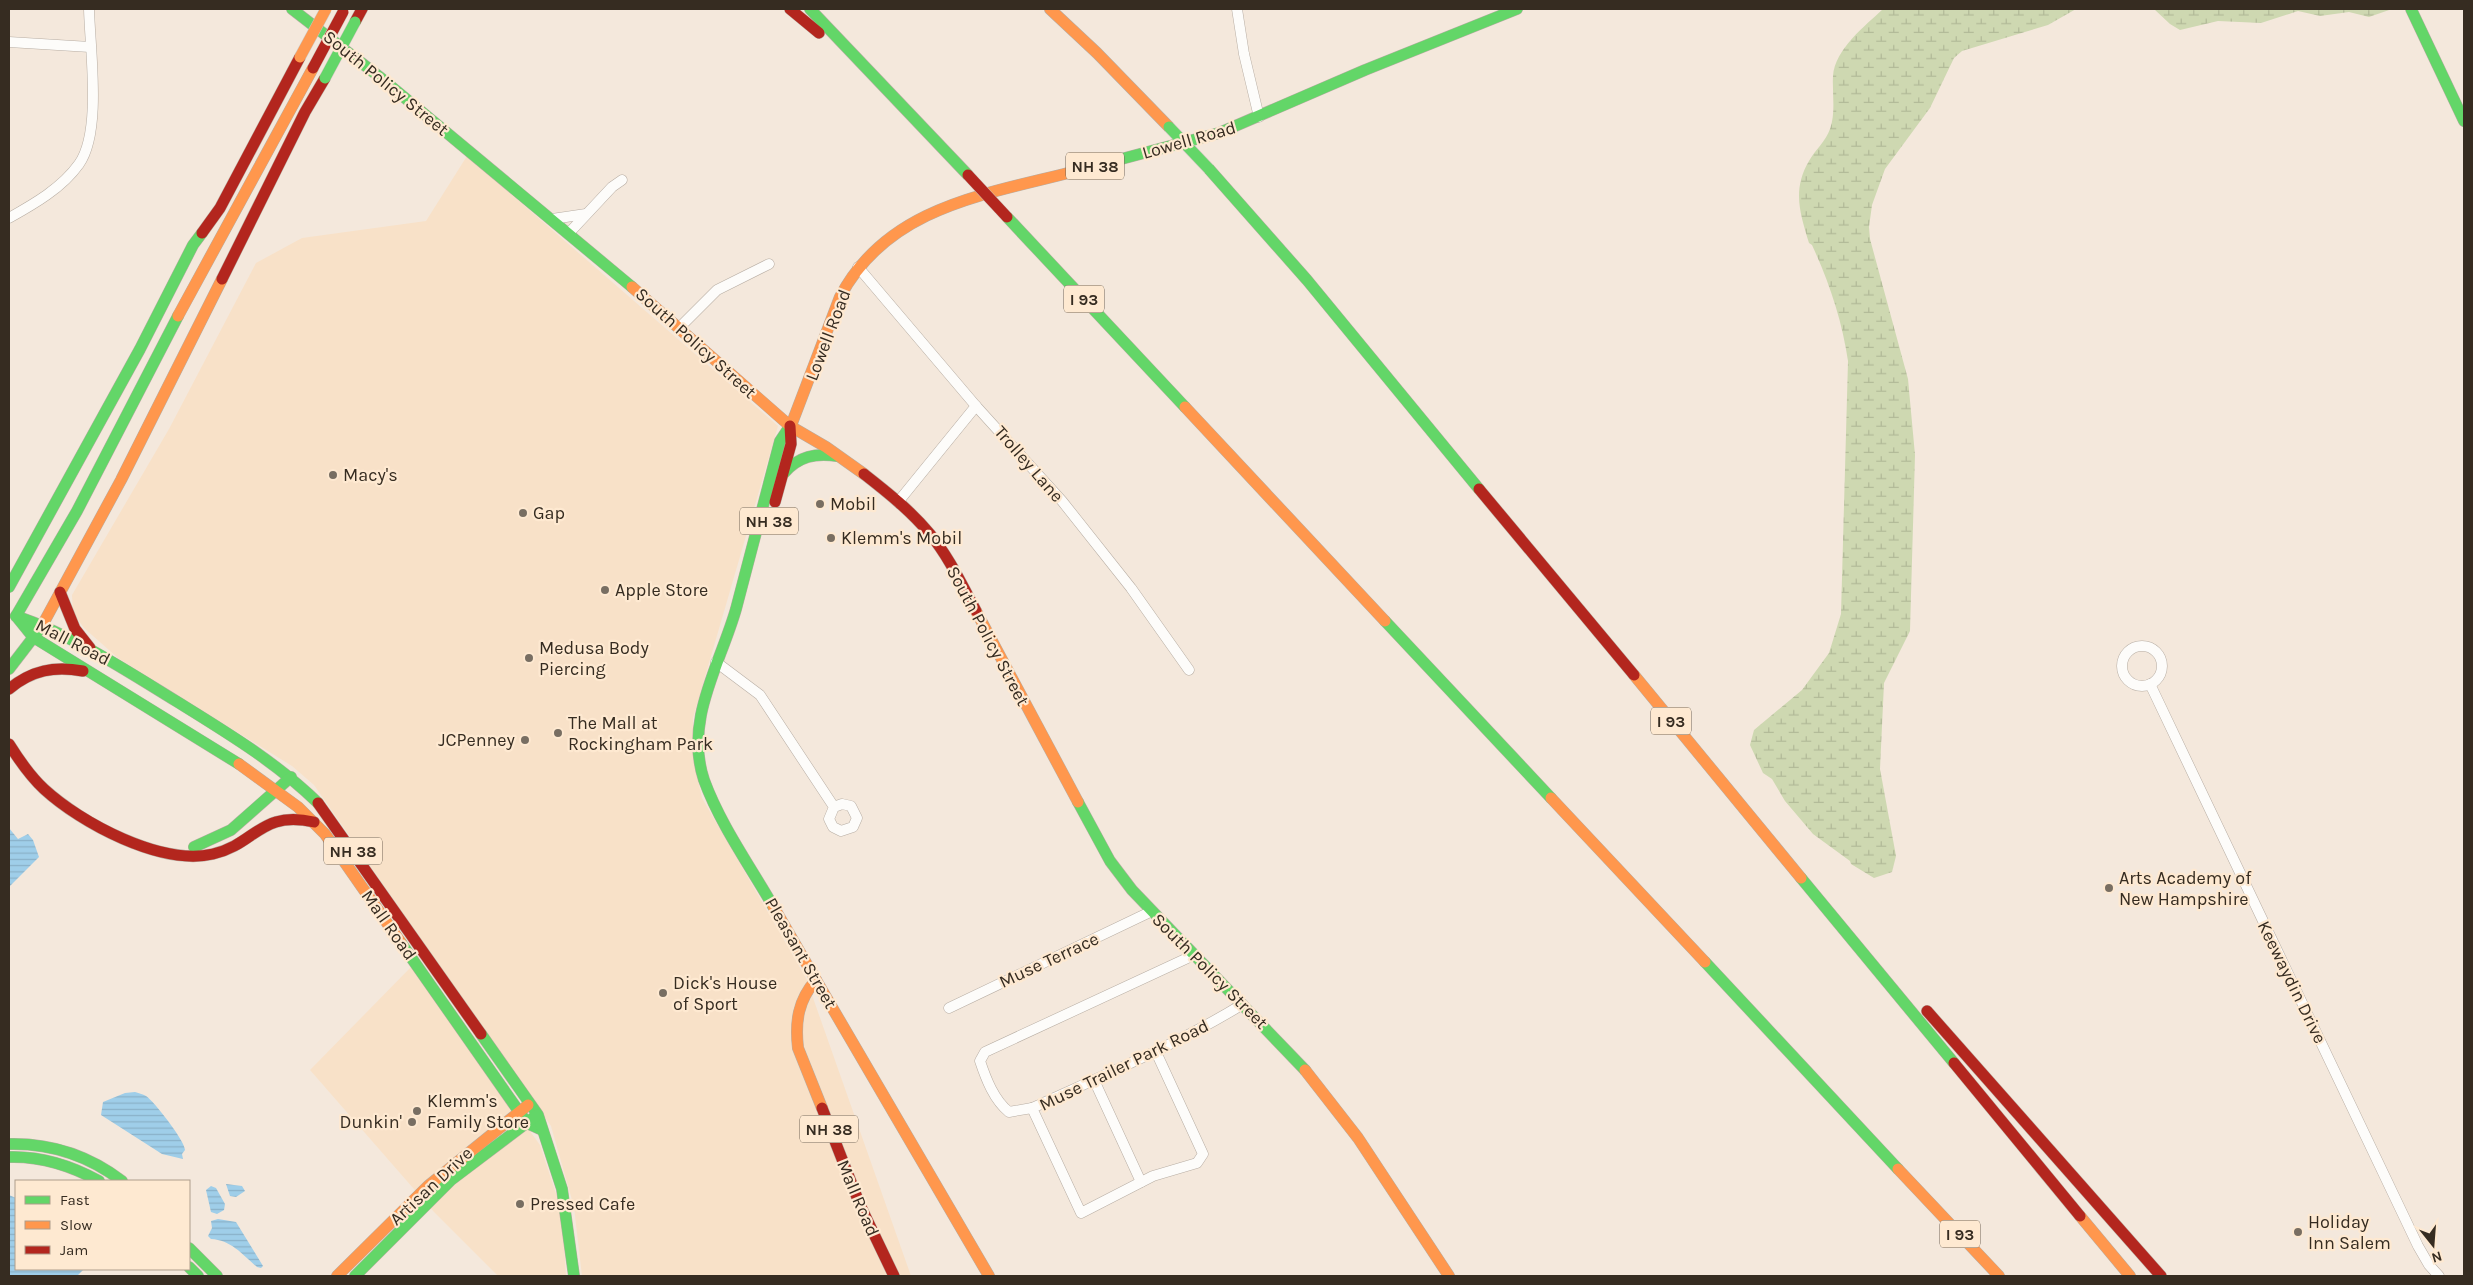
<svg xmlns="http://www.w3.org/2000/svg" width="2473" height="1285" font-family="Karla,sans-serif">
<defs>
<pattern id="wetland-marsh" width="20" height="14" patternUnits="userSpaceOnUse" patternTransform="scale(1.25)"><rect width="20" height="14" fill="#ced8b1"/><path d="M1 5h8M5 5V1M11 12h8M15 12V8" fill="none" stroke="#b2ba98"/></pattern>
<pattern id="water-rules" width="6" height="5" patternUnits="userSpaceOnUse" patternTransform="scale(1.25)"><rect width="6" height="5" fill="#9fcee9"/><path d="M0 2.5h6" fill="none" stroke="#8ab1c8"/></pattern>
</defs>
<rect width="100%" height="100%" fill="#f4e8dc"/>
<g fill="#f8e1c8">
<polygon points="467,156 778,426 693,718 693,758 702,798 806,978 911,1276 582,1276 574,1207 551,1126 314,785 292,766 118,658 84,628 73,613 72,595 169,429 256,263 302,238 426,221"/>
<polygon points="411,967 540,1145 562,1212 566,1276 498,1276 434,1212 310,1070"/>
</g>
<g fill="url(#wetland-marsh)">
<path d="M1883,9H2076L2048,25L1962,51L1954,58L1930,108L1885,169L1872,205L1869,227L1870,239L1908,379L1915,455L1910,631L1884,683L1880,769L1896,856L1892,872L1874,878L1851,864L1850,861L1813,834L1785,801L1772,779L1763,773L1750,745L1754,730L1802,690L1829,653L1841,614L1848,361C1842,320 1829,282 1812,245L1809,243C1800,213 1792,190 1809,161C1815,150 1826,141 1830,129C1836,112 1832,93 1833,76C1835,49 1865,26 1883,9Z"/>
<polygon points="2154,9 2392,9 2369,17 2349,12 2320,16 2298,11 2261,23 2218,21 2180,30 2170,24"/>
</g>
<g fill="url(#water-rules)">
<polygon points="9,828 18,839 28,834 33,840 39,857 9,887"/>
<path d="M135,1092C138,1093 143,1094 146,1096C154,1101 185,1141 185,1150L182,1154L183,1159L162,1154L101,1115L103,1102L125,1093Z"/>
<polygon points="226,1184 242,1186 245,1191 236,1197 230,1196"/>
<polygon points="211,1186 216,1188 225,1204 224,1210 217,1214 211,1212 206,1190"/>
<polygon points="9,1195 16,1198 16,1269 84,1269 77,1276 9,1276"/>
<path d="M218,1219L236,1222L263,1266L261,1268L257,1267C242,1254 231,1240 211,1239L208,1236L212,1228L211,1221Z"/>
</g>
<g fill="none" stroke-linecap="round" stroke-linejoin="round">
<g stroke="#b7ada3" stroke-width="11">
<g id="street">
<polyline points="1237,9 1244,54 1259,117"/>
<polyline points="9,42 90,47"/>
<path d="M9,218C34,204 62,188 79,164C102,132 90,50 89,9"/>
<polyline points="552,219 586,214"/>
<polyline points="569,233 612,187 622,180"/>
<polyline points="858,267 976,406 1062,501 1131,588 1189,670"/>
<polyline points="680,327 717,290 769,264"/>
<polyline points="898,502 976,406"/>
<circle cx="2142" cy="666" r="20"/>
<polyline points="716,662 760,695 834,807 829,819 833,827 841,831 853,827 857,818 851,806 842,804 834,807"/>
<polyline points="2150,684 2418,1246 2429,1265 2439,1276"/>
<polyline points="949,1008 1150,912"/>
<path d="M1156,1052L1203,1154L1197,1163L1153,1176L1081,1213L1032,1108C1104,1075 1176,1045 1243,1004"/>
<polyline points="1094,1080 1141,1182"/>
<path d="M1032,1108L1009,1112C994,1100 986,1079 980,1061L985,1052L1194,955"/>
</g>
</g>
<g stroke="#b7ada3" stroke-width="12">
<g id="fast">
<polyline points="292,9 381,78 632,287"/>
<polyline points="810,9 968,175"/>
<polyline points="2411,9 2464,121"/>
<polyline points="1209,169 1307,280 1479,489"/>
<polyline points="1080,170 1219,133 1365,70 1517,9"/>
<polyline points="1007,217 1185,407"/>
<path d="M784,473C799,456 815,453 837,456"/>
<polyline points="9,587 140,349 193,245 202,233"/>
<path d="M16,616C74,636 124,669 176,701C226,732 276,762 318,803"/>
<polyline points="16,616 33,637 239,764"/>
<polyline points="16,616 77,511 178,316"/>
<polyline points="1385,621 1551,798"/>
<polyline points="9,669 39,630"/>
<polyline points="1078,802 1110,861 1132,890 1305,1070"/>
<polyline points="194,847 231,830 291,777"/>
<polyline points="1801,878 1954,1063"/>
<path d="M773,906C750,866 720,824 704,780C684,720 720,665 736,609C751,553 765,497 780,441L792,423"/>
<polyline points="401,943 527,1123 540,1129"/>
<polyline points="1705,962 1898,1169"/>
<polyline points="481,1034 538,1115 562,1189 574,1276"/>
<path d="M9,1144C52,1143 88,1155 122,1181"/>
<path d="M9,1157C42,1156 70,1165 99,1181"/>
<polyline points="189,1248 217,1276"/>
<polyline points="189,1267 198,1276"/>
<polyline points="355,1276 451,1180 537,1115"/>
</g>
</g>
<g stroke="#b7ada3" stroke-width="12">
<g id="slow">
<polyline points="1050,9 1097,53 1169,127"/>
<polyline points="632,287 790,426 826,447 864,474"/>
<polyline points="178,316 313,68"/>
<polyline points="1185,407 1385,621"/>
<path d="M792,423L840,297C888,205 989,194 1080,170"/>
<polyline points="976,611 1078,802"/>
<polyline points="43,624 121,480 222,279"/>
<polyline points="1634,675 1801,878"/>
<polyline points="239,764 298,807 325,834 401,943"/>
<polyline points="1551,798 1705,962"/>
<path d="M773,906L816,980C798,1000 795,1022 798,1048L822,1108"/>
<polyline points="816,980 989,1276"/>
<polyline points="1305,1070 1358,1138 1449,1276"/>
<polyline points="1898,1169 1999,1276"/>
<polyline points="2080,1216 2130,1276"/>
<polyline points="337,1276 428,1186 528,1105"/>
</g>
</g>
<g stroke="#b7ada3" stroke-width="12">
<g id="jam">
<polyline points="790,9 819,33"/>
<polyline points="355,22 362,9"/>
<polyline points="202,233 220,208 300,57"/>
<polyline points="222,279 305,112 325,78"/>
<path d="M864,474C887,492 911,511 930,534C949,557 962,585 976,611"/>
<polyline points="1479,489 1634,675"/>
<polyline points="775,502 791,444 790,426"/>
<polyline points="60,592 75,629 90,648"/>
<path d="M9,689C32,670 54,666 83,671"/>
<path d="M9,744C19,760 30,776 44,789C81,823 161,866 213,854C256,844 260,810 314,822"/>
<polyline points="318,803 481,1034"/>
<polyline points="1927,1011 2161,1276"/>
<polyline points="1954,1063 2080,1216"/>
<polyline points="822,1108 860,1205 894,1276"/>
</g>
</g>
<use href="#street" stroke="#fdfcfa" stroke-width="10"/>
<use href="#fast" stroke="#63d668" stroke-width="11"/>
<use href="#slow" stroke="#ff974d" stroke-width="11"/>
<use href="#jam" stroke="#b3261e" stroke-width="11"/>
<g stroke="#cbc5be" stroke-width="12" stroke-linecap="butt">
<g id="fast-bridge">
<polyline points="325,78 355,22"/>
<polyline points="1169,127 1209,169"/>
</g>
</g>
<g stroke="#cbc5be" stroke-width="12" stroke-linecap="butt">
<polyline id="slow-bridge" points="300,57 326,9"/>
</g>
<g stroke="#cbc5be" stroke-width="12" stroke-linecap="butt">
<g id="jam-bridge">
<polyline points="313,68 343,12"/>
<polyline points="968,175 1007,217"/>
</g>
</g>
<use href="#fast-bridge" stroke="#63d668" stroke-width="11"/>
<use href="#slow-bridge" stroke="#ff974d" stroke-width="11"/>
<use href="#jam-bridge" stroke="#b3261e" stroke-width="11"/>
</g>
<g fill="#786e62" stroke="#fee9d1" stroke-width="2">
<circle cx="333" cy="475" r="5"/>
<circle cx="820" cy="504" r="5"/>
<circle cx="523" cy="513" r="5"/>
<circle cx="831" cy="538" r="5"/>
<circle cx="605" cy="590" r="5"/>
<circle cx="529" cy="658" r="5"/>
<circle cx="558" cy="733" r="5"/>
<circle cx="525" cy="740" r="5"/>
<circle cx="2109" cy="888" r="5"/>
<circle cx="663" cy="993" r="5"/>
<circle cx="417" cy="1111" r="5"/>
<circle cx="412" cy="1122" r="5"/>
<circle cx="520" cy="1204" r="5"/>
<circle cx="2298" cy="1232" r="5"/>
</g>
<g text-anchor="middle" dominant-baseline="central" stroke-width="4.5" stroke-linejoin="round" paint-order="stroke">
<g fill="#fee9d1" stroke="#726556" stroke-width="1">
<rect x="1066" y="152.5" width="58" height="27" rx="4"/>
<rect x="1064" y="285.5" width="40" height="27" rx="4"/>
<rect x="740" y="507.5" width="58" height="27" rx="4"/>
<rect x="1651" y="707.5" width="40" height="27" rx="4"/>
<rect x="324" y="837.5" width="58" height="27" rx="4"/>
<rect x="800" y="1115.5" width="58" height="27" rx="4"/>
<rect x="1940" y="1220.5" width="40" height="27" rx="4"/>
</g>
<g font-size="16" font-weight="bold" fill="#362c21">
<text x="1095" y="166">NH 38</text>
<text x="1084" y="299">I 93</text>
<text x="769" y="521">NH 38</text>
<text x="1671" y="721">I 93</text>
<text x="353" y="851">NH 38</text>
<text x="829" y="1129">NH 38</text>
<text x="1960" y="1234">I 93</text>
</g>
<g font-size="18" fill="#362c21" stroke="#fee9d1">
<text transform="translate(386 83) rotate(39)">South Policy Street</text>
<text transform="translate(1189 140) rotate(-16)">Lowell Road</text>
<text transform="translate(828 335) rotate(-69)">Lowell Road</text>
<text transform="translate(696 343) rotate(42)">South Policy Street</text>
<text transform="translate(1029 464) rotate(49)">Trolley Lane</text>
<text transform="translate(988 636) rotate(62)">South Policy Street</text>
<text transform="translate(73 642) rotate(27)">Mall Road</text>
<text transform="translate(389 925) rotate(55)">Mall Road</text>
<text transform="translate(801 953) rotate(60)">Pleasant Street</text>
<text transform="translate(1049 960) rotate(-25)">Muse Terrace</text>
<text transform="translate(1210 971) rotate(45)">South Policy Street</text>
<text transform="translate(2292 982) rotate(64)">Keewaydin Drive</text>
<text transform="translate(1124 1065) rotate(-26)">Muse Trailer Park Road</text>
<text transform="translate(431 1186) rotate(-43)">Artisan Drive</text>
<text transform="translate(858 1198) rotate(67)">Mall Road</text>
</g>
<g font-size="18" fill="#362c21" stroke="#fee9d1" text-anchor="start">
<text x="343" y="475">Macy's</text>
<text x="830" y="504">Mobil</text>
<text x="533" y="513">Gap</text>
<text x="841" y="538">Klemm's Mobil</text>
<text x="615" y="590">Apple Store</text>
<text x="539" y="648">Medusa Body<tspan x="539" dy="21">Piercing</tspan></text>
<text x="568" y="723">The Mall at<tspan x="568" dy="21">Rockingham Park</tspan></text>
<text x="515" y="740" text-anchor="end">JCPenney</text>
<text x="2119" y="878">Arts Academy of<tspan x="2119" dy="21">New Hampshire</tspan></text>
<text x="673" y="983">Dick's House<tspan x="673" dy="21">of Sport</tspan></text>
<text x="427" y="1101">Klemm's<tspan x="427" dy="21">Family Store</tspan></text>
<text x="402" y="1122" text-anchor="end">Dunkin'</text>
<text x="530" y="1204">Pressed Cafe</text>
<text x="2308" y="1222">Holiday<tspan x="2308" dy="21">Inn Salem</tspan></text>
</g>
</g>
<rect width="2473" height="1285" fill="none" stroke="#362c21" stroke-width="20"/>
<rect x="15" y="1180" width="175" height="90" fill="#fee9d1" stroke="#ae9d8b"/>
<rect x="25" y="1196" width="25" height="8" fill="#63d668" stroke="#ae9d8b"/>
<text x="60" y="1205" font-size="15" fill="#362c21">Fast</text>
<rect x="25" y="1221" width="25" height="8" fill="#ff974d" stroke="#ae9d8b"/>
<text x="60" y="1230" font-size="15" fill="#362c21">Slow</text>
<rect x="25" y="1246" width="25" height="8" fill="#b3261e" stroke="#ae9d8b"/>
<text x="60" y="1255" font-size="15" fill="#362c21">Jam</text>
<g transform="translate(2433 1245) rotate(163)" stroke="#fee9d1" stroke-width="4" paint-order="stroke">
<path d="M0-4L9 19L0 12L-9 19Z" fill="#362c21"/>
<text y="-8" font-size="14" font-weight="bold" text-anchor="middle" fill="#362c21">N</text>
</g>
</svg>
